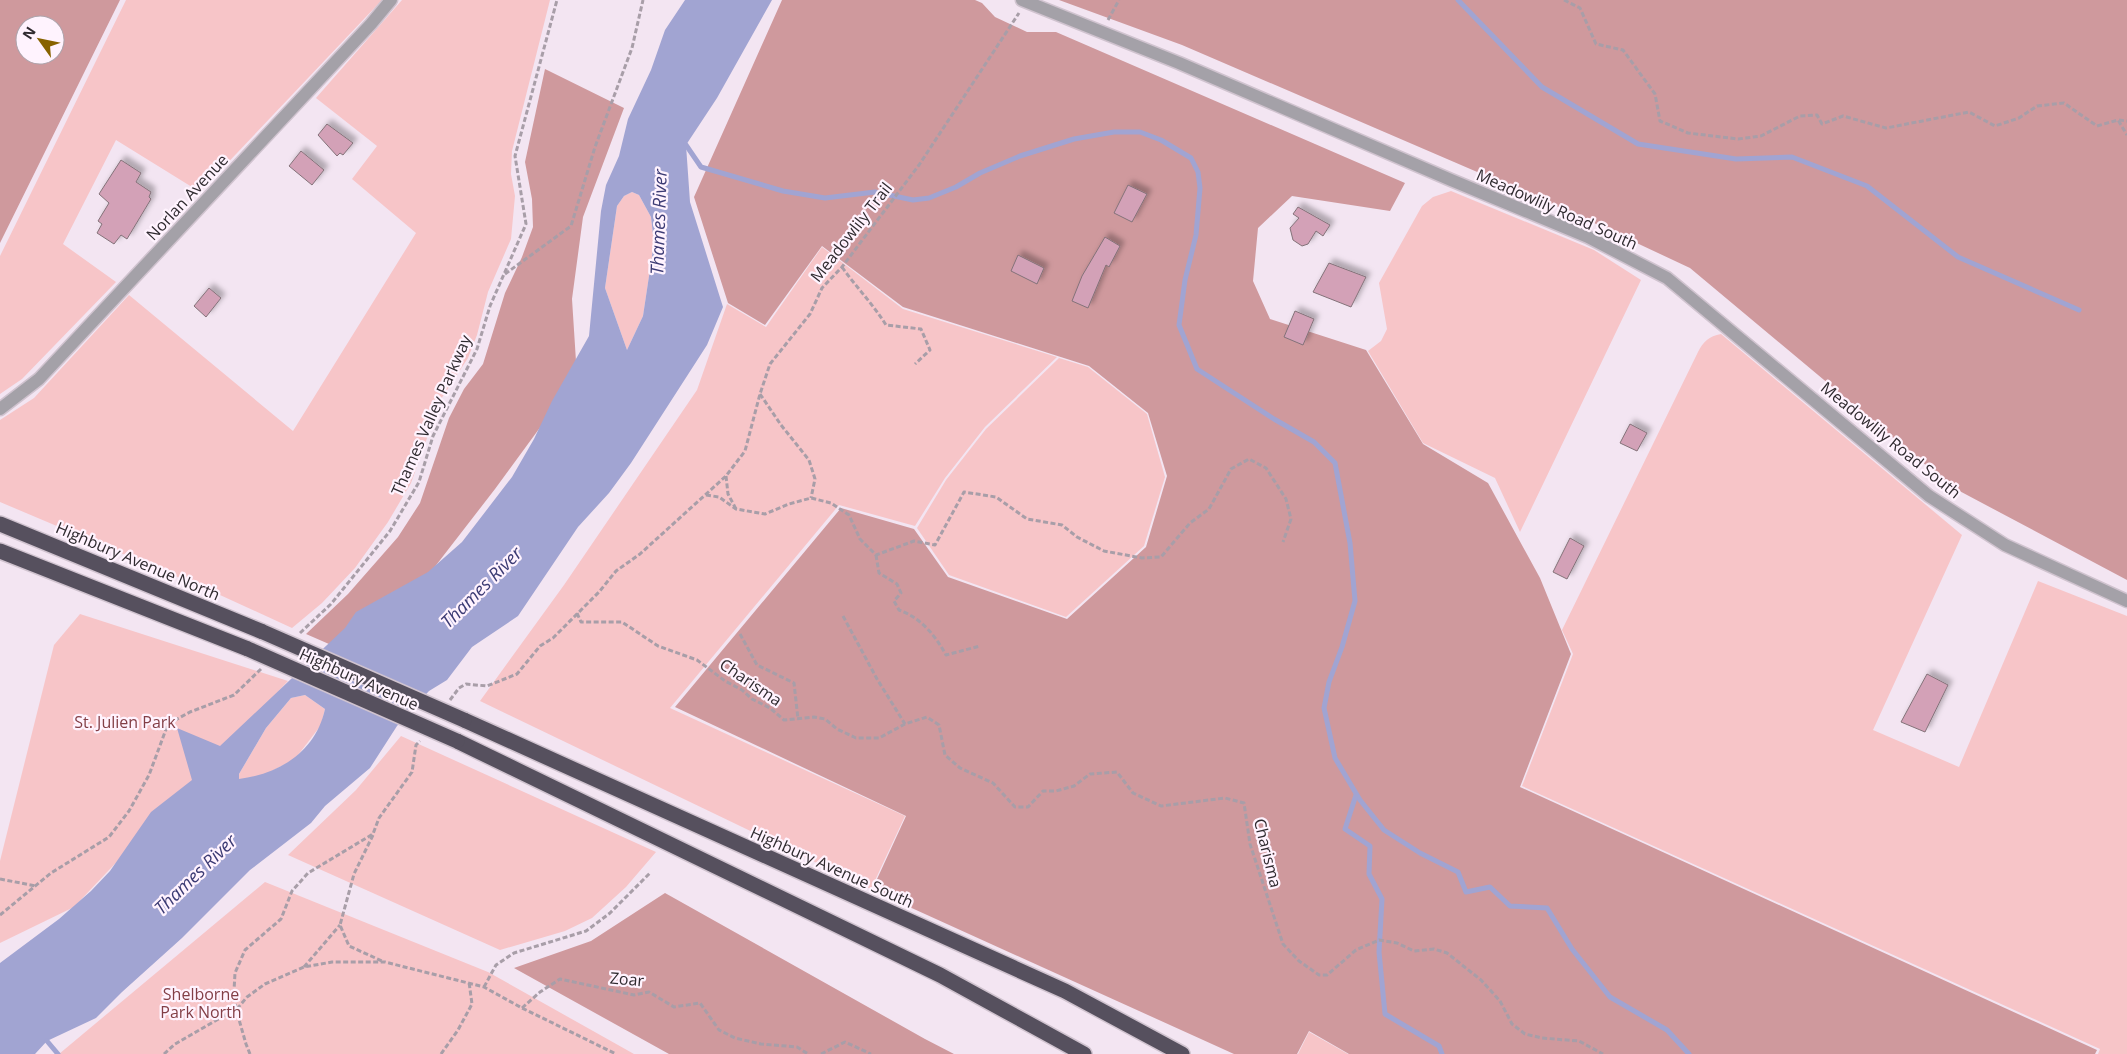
<svg xmlns="http://www.w3.org/2000/svg" width="2127" height="1054" font-family="'Open Sans',sans-serif">
<defs>
<filter id="shadow"><feDropShadow dx="4.5" dy="-4.5" stdDeviation="2.5" flood-color="#0004"/></filter>
</defs>
<rect width="100%" height="100%" fill="#f3e5f2"/>
<g fill="#f7c5c8">
<polygon points="126,0 382,0 200,192 116,140 63,244 116,282 22,379 0,394 0,256"/>
<polygon points="402,0 550,0 512,151 511,174 515,196 511,239 488,292 477,335 468,358 441,399 411,483 388,522 355,568 322,603 292,628 220,595 0,502 0,420 34,398 129,295 293,431 416,233 352,179 377,146 316,98"/>
<polygon points="1451,191 1594,250 1641,280 1520,532 1495,478 1423,443 1368,351 1381,341 1387,329 1379,283 1422,206 1433,197"/>
<polygon points="632,192 639,195 651,217 654,243 643,316 627,350 605,288 617,206 624,196"/>
<polygon points="822,247 903,309 1057,357 985,427 945,478 915,526 839,505 670,708 905,816 871,889 480,701 564,585 697,390 727,304 766,327"/>
<path d="M1721,334L1962,535L1873,730L1959,767L2038,581L2127,616V1054H2098L2100,1049L1522,786L1573,654L1562,630L1698,352C1703,342 1709,336 1721,334Z"/>
<polygon points="1059,358 1088,367 1147,414 1165,477 1144,546 1066,617 949,575 917,528 946,480 986,429"/>
<polygon points="80,614 288,681 74,907 0,943 0,861 54,645"/>
<polygon points="305,695 325,709 321,725 295,759 266,774 239,780 239,774 266,728 291,698"/>
<polygon points="401,736 656,852 626,887 592,918 565,931 500,950 288,855 356,790"/>
<polygon points="265,882 488,972 634,1054 59,1054"/>
<polygon points="1309,1032 1348,1054 1298,1054"/>
</g>
<g fill="#cf999d" fill-rule="evenodd">
<path d="M0,0H120L0,243ZM25,25H55V55H25Z"/>
<polygon points="782,0 975,0 982,3 995,17 1027,32 1056,32 1405,183 1390,211 1292,196 1258,228 1253,281 1270,319 1366,350 1423,444 1488,483 1540,578 1571,654 1520,787 2097,1050 2095,1054 1349,1054 1309,1031 1297,1054 1234,1054 872,890 906,816 675,707 841,508 914,529 948,577 1067,619 1146,547 1167,476 1148,413 1089,366 903,307 822,246 765,325 728,303 694,197"/>
<polygon points="1059,0 2127,0 2127,580 1952,487 1690,268 1577,215 1182,45"/>
<polygon points="545,69 624,108 583,217 572,299 577,377 495,489 413,595 345,651 306,634 348,594 398,537 420,503 449,418 464,389 483,364 505,293 522,257 533,227 532,199 525,162"/>
<polygon points="665,893 925,1039 954,1054 669,1054 514,968 591,941"/>
</g>
<path fill="#a1a4d2" fill-rule="evenodd" d="M685,0H772L717,98L686,145L690,202L723,307L707,345L631,463L609,493L578,527L518,616L472,647L447,680L429,691L397,726L370,768L325,806L311,823L250,870L182,938L122,992L96,1018L47,1041L35,1054H0V963L59,919L91,891L110,871L151,812L192,780L177,728L220,746L345,628L356,612L428,572L462,542L512,477L534,439L552,401L589,336L601,211L606,185L619,156L628,119L651,70L665,30ZM632,192L639,195L651,217L654,243L643,316L627,350L605,288L617,206L624,196ZM305,695L325,709C316,751 280,774 239,779V774L266,728L291,698Z"/>
<g fill="none" stroke-linecap="round" stroke-linejoin="round">
<g stroke="#a1a4d2" stroke-width="5">
<polyline points="1458,0 1542,87 1638,144 1736,159 1792,157 1867,186 1958,257 2079,310"/>
<polyline points="686,145 701,167 783,191 825,198 875,192 913,200 929,198 956,187 980,173 1020,156 1074,139 1114,132 1140,132 1161,140 1191,158 1198,172 1200,188 1196,235 1185,280 1179,325 1197,369 1274,419 1314,442 1335,463 1350,543 1355,601 1342,647 1329,682 1324,708 1335,758 1360,800 1384,830 1420,853 1458,872 1466,892 1490,887 1510,906 1547,908 1572,949 1610,997 1667,1030 1689,1054"/>
<polyline points="1356,795 1345,829 1370,846 1369,874 1382,899 1379,952 1385,1014 1439,1046 1442,1054"/>
<polyline points="47,1041 58,1054"/>
</g>
</g>
<g fill="#d3a1b7" stroke="#837279" filter="url(#shadow)">
<polygon points="327,124 353,143 343,155 340,153 337,156 318,135"/>
<polygon points="301,151 324,170 312,185 289,166"/>
<polygon points="121,160 141,173 136,182 151,192 149,197 151,199 127,239 121,235 114,244 97,233 102,224 98,221 109,203 99,194"/>
<polygon points="1128,185 1147,194 1132,222 1114,213"/>
<polygon points="1298,207 1330,225 1323,236 1316,231 1308,244 1302,246 1293,240 1290,228 1299,218 1293,214"/>
<polygon points="1105,237 1120,246 1109,267 1106,265 1088,308 1072,301 1082,276"/>
<polygon points="1018,255 1044,268 1037,284 1011,271"/>
<polygon points="1329,263 1366,277 1351,307 1313,292"/>
<polygon points="209,288 221,298 206,317 194,306"/>
<polygon points="1295,311 1314,319 1303,345 1284,337"/>
<polygon points="1630,424 1647,433 1637,451 1620,443"/>
<polygon points="1570,538 1584,546 1567,579 1553,572"/>
<polygon points="1927,674 1948,685 1925,732 1901,722"/>
</g>
<g fill="none" stroke-linecap="round" stroke-linejoin="round">
<g stroke="#d0c3cf" stroke-width="15">
<g id="minor">
<polyline points="1022,0 1179,63 1451,180 1588,237 1667,278 1929,496 2005,545 2127,601"/>
<polyline points="0,409 39,379 371,24 391,0"/>
</g>
</g>
<g stroke="#d0c3cf" stroke-width="18">
<g id="motorway">
<polyline points="0,524 263,632"/>
<polyline points="0,551 248,649"/>
<polyline points="464,720 1065,991 1182,1054"/>
<polyline points="457,741 940,975 1084,1054"/>
</g>
</g>
<g stroke="#a89ea8" stroke-width="3" stroke-dasharray="5 2.5" stroke-linecap="butt">
<polyline points="1564,0 1580,8 1596,44 1623,50 1655,94 1660,121 1688,133 1738,139 1761,136 1800,116 1817,115 1822,124 1843,116 1886,128 1969,112 1995,126 2019,118 2037,106 2064,103 2097,126 2118,120 2127,135"/>
<polyline points="1108,20 1119,0"/>
<polyline points="2119,120 2127,121"/>
<path d="M842,267C856,287 873,304 886,325L921,329L930,350L915,364"/>
<polyline points="505,274 571,226 595,147 632,48 643,0"/>
<polyline points="760,394 781,425 809,460 815,479 811,498"/>
<polyline points="726,476 728,494 736,509"/>
<polyline points="706,495 719,497 736,509 765,514 789,504 811,498 831,503 849,515 860,539 876,555 914,541 935,545 964,492 996,497 1027,519 1062,525 1077,537 1104,551 1142,558 1161,557 1190,523 1209,509 1231,469 1249,459 1266,468 1286,499 1291,519 1283,542"/>
<path d="M876,555L879,573L897,584L901,593L894,601L899,610C921,618 935,635 946,655L980,646"/>
<polyline points="577,613 581,622 622,622 658,646 697,660 725,681 742,690 752,699 770,708 784,720 814,717 825,719 837,729 856,738 879,738 905,724 927,717 939,725 945,755 960,768 993,783 1015,807 1028,807 1043,791 1056,791 1074,786 1090,774 1117,772 1133,793 1161,806 1225,798 1244,803 1250,844 1283,944 1299,961 1319,975 1327,975 1356,950 1379,940 1397,943 1414,951 1434,949 1447,953 1481,980 1500,1001 1512,1024 1525,1034 1542,1038 1579,1041 1603,1054"/>
<polyline points="843,616 877,679 905,724"/>
<polyline points="300,633 331,604 390,531 419,482 433,436 477,349 490,306 526,224 515,156 557,0"/>
<polyline points="740,634 757,665 794,683 798,719"/>
<polyline points="450,700 459,688 466,684 487,686 517,674 540,646 553,638 599,592 616,571 640,554 726,476 745,451 760,394 770,364 810,314 822,288 842,267 919,165 1019,13"/>
<polyline points="373,835 354,874 340,925 349,946 382,961"/>
<polyline points="0,879 36,886"/>
<polyline points="0,915 51,873 109,837 129,811 149,775 168,724 190,712 234,695 261,669"/>
<polyline points="304,967 340,925"/>
<polyline points="484,987 496,965 514,953 586,931 610,913 650,873"/>
<polyline points="522,1008 540,992 560,979 634,995 649,992 674,1007 700,1003 719,1030 735,1038 761,1044 797,1047 808,1054"/>
<polyline points="236,1009 234,991 235,973 245,950 281,919 292,891 308,873 373,834 379,818 412,772 416,745 420,741"/>
<polyline points="237,1009 247,997 265,984 304,967 332,962 385,962 484,987 522,1008 616,1054"/>
<polyline points="164,1054 175,1044 236,1009 246,1044 250,1054"/>
<polyline points="441,1054 458,1030 472,1004 469,982"/>
<polyline points="821,1054 845,1042 871,1054"/>
</g>
<use href="#minor" stroke="#a4a1a8" stroke-width="12"/>
<use href="#motorway" stroke="#56505e" stroke-width="15"/>
<g stroke="#d0c3cf" stroke-width="18" stroke-linecap="butt">
<g id="motorway-bridge">
<polyline points="263,632 464,720"/>
<polyline points="248,649 457,741"/>
</g>
</g>
<use href="#motorway-bridge" stroke="#56505e" stroke-width="15"/>
</g>
<g text-anchor="middle" dominant-baseline="central" stroke-width="4.5" stroke-linejoin="round" paint-order="stroke">
<g font-size="16" fill="#2f2a2f" stroke="#fff3fe">
<text transform="translate(187 197) rotate(-47)">Norlan Avenue</text>
<text transform="translate(1557 209) rotate(24)">Meadowlily Road South</text>
<text transform="translate(851 232) rotate(-52)">Meadowlily Trail</text>
<text transform="translate(431 415) rotate(-66)">Thames Valley Parkway</text>
<text transform="translate(1891 440) rotate(39)">Meadowlily Road South</text>
<text transform="translate(138 561) rotate(23)">Highbury Avenue North</text>
<text transform="translate(359 679) rotate(24)">Highbury Avenue</text>
<text transform="translate(751 682) rotate(34)">Charisma</text>
<text transform="translate(1268 853) rotate(76)">Charisma</text>
<text transform="translate(832 867) rotate(24)">Highbury Avenue South</text>
<text transform="translate(627 979) rotate(5)">Zoar</text>
</g>
<g font-size="16" fill="#833e46" stroke="#fff3fe">
<text x="125" y="722">St. Julien Park</text>
<text x="201" y="994">Shelborne<tspan x="201" dy="18">Park North</tspan></text>
</g>
<g font-size="18" font-style="italic" fill="#3c3b74" stroke="#fff3fe">
<text transform="translate(658 222) rotate(-88)">Thames River</text>
<text transform="translate(481 587) rotate(-45)">Thames River</text>
<text transform="translate(195 874) rotate(-44)">Thames River</text>
</g>
</g>
<g transform="translate(40 40) rotate(303)"><circle r="24" fill="#fff3fe" stroke="#aca3ab"/>
<path d="M0-4L9 19L0 12L-9 19Z" fill="#886300"/>
<text y="-8" font-size="14" font-weight="bold" text-anchor="middle" fill="#2f2a2f">N</text>
</g>
</svg>
